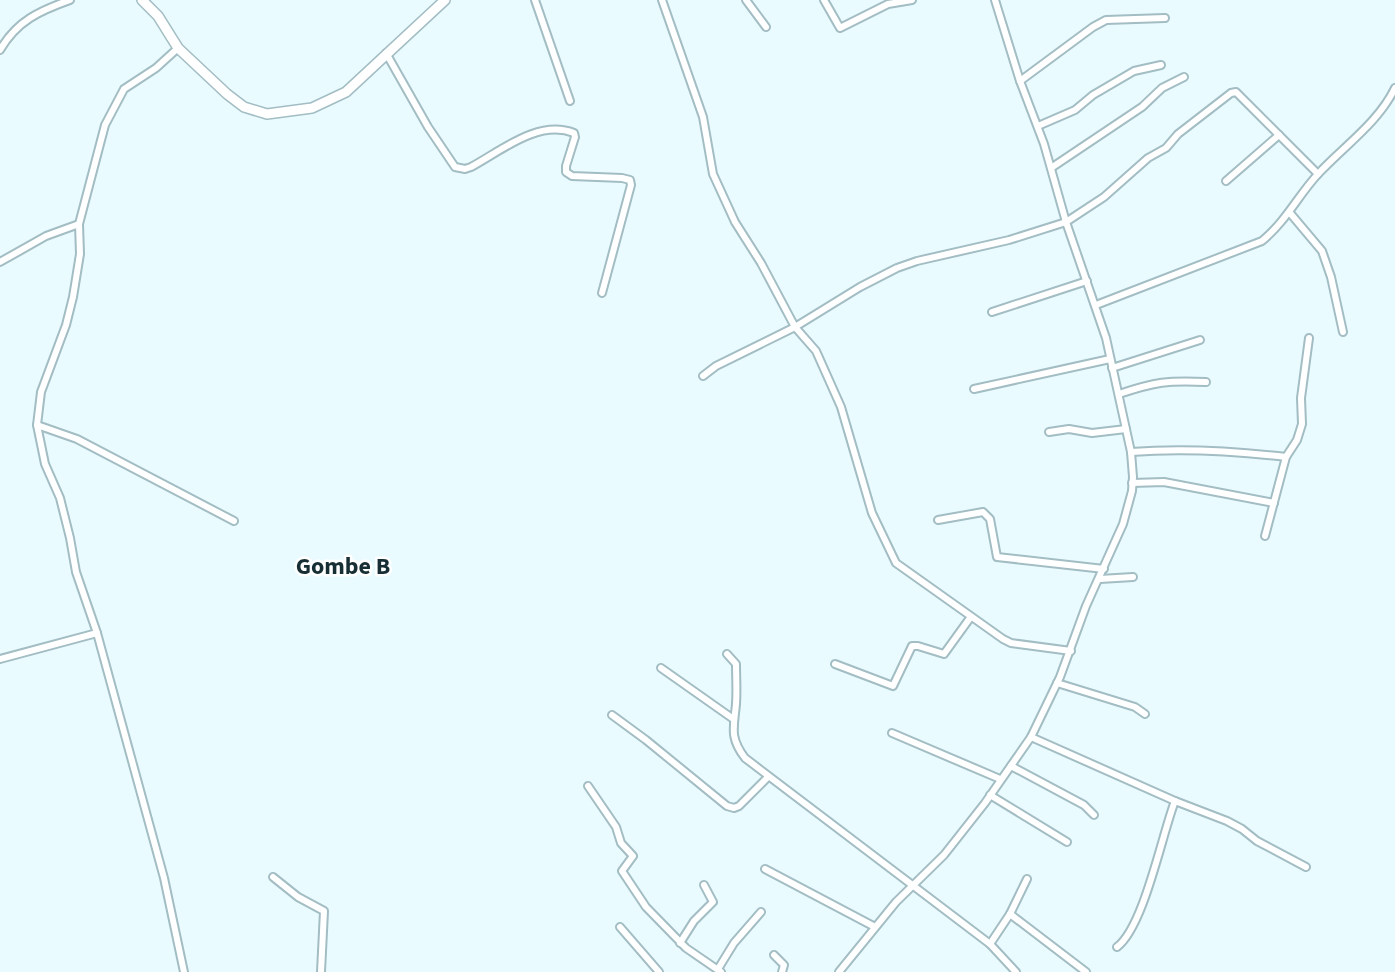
<svg xmlns="http://www.w3.org/2000/svg" width="1395" height="972" font-family="'Source Sans 3',sans-serif">
<rect width="100%" height="100%" fill="#eafbff"/>
<g fill="none" stroke-linecap="round" stroke-linejoin="round">
<g stroke="#a2bdc3" stroke-width="10">
<g id="street">
<polyline points="535,0 570,101"/>
<polyline points="662,0 703,117 713,174 735,222 761,263 795,327 816,351 841,407 872,513 896,563 1003,639 1011,643 1071,651"/>
<polyline points="746,0 766,27"/>
<polyline points="824,0 840,28 888,4 912,0"/>
<polyline points="178,48 156,68 124,89 105,125 79,224 80,254 73,297 66,325 41,392 37,425 45,464 60,498 70,538 76,572 97,633 164,878 184,972"/>
<path d="M0,50C17,21 39,11 70,0"/>
<path d="M386,53L428,127L455,167L465,169L471,167C501,151 538,119 574,133L575,137L566,166V172L572,176L622,178L630,180L631,185L602,293"/>
<polyline points="1020,81 1093,27 1106,20 1165,18"/>
<polyline points="1038,126 1075,110 1093,95 1134,71 1161,65"/>
<polyline points="1051,168 1142,107 1162,88 1184,77"/>
<polyline points="1226,181 1279,135"/>
<polyline points="1290,213 1322,251 1331,277 1343,332"/>
<polyline points="0,262 46,236 79,224"/>
<path d="M1096,305L1262,241C1287,220 1297,197 1318,174C1344,146 1378,123 1395,88"/>
<polyline points="992,312 1087,281"/>
<polyline points="1112,368 1200,340"/>
<polyline points="703,376 716,366 795,327 860,287 897,268 917,261 1009,240 1066,222 1104,197 1148,158 1166,148 1178,134 1231,93 1236,92 1318,174"/>
<polyline points="974,389 1110,359"/>
<path d="M1119,394C1155,382 1168,380 1206,382"/>
<polyline points="37,425 77,439 234,521"/>
<polyline points="1049,432 1069,429 1092,433 1126,429"/>
<path d="M1131,452C1184,448 1234,451 1286,457"/>
<polyline points="1132,483 1164,482 1274,503"/>
<polyline points="938,520 983,512 990,519 997,557 1104,569"/>
<polyline points="1265,536 1286,457 1297,440 1302,424 1301,398 1309,338"/>
<polyline points="1100,579 1133,577"/>
<path d="M727,654L736,664C736,677 737,691 736,704C734,727 729,737 745,758L990,944L1016,972"/>
<polyline points="0,659 97,633"/>
<polyline points="835,664 893,686 912,646 918,646 944,654 970,618"/>
<polyline points="661,668 732,718"/>
<polyline points="1057,683 1135,707 1145,714"/>
<polyline points="612,715 646,740 727,806 734,808 739,806 768,777"/>
<polyline points="892,733 1000,779"/>
<path d="M1031,737L1175,801C1162,834 1144,927 1117,947"/>
<polyline points="1011,766 1084,805 1094,815"/>
<polyline points="588,786 616,827 621,843 633,856 622,871 646,907 686,948 721,972"/>
<polyline points="990,795 1067,842"/>
<polyline points="1175,801 1227,821 1242,829 1257,841 1306,867"/>
<polyline points="765,869 875,927"/>
<polyline points="273,877 298,897 324,911 321,972"/>
<polyline points="1010,914 1027,879"/>
<polyline points="620,927 659,972"/>
<polyline points="680,943 694,921 713,902 704,885"/>
<polyline points="990,944 1010,914 1086,972"/>
<polyline points="774,955 784,965 782,972"/>
<polyline points="718,969 734,943 761,912"/>
<polyline points="839,972 896,902 944,855 985,803 1031,737 1060,677 1086,606 1123,524 1132,491 1133,477 1131,452 1106,338 1066,222 1044,144 1020,81 995,0"/>
</g>
</g>
<g stroke="#a2bdc3" stroke-width="12">
<polyline id="secondary" points="142,0 158,16 178,48 227,94 244,107 267,114 312,108 346,92 445,0"/>
</g>
<use href="#street" stroke="#fff" stroke-width="6"/>
<use href="#secondary" stroke="#fff" stroke-width="9"/>
</g>
<g text-anchor="middle" dominant-baseline="central" stroke-width="5" stroke-linejoin="round" paint-order="stroke">
<g font-size="24" font-weight="bold" fill="#172f34" stroke="#fff">
<text x="343" y="566">Gombe B</text>
</g>
</g>
</svg>
